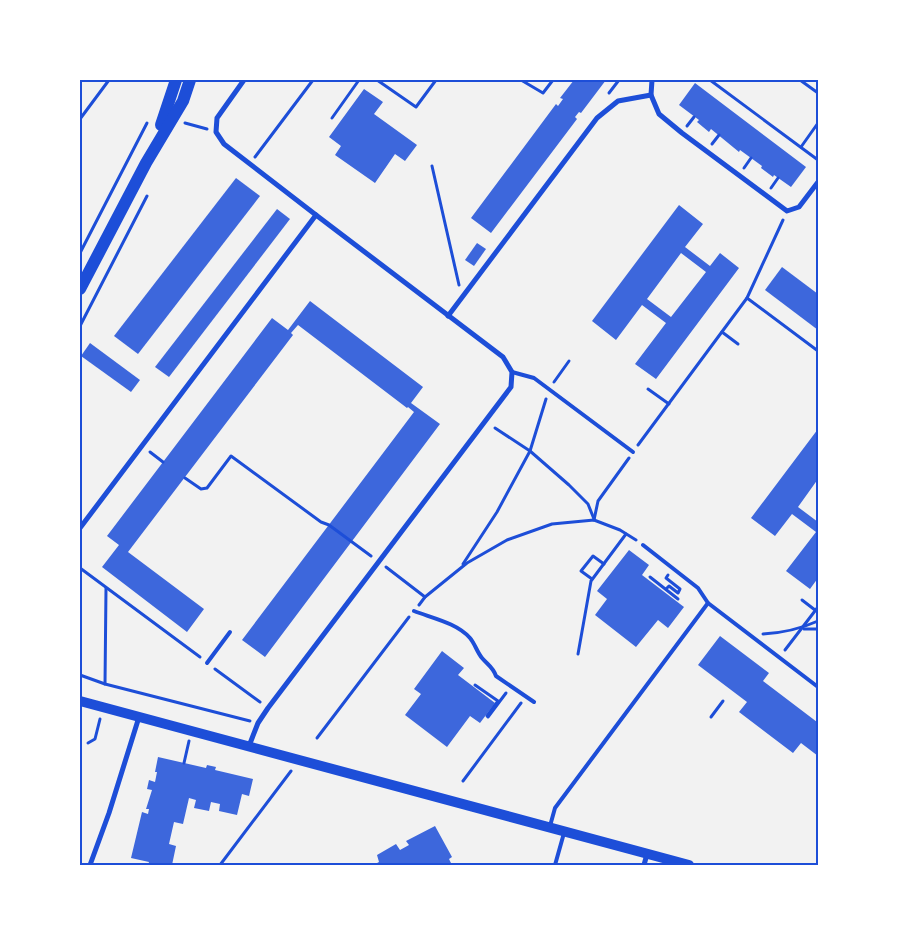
<svg xmlns="http://www.w3.org/2000/svg" width="898" height="945" font-family="Inter,sans-serif">
<rect width="100%" height="100%" fill="#f2f2f2"/>
<g fill="#3d67dc" fill-rule="evenodd">
<polygon points="574,80 606,80 581,113 579,112 575,117 577,119 491,233 471,218 556,104 558,106 563,99 560,98"/>
<polygon points="695,83 806,167 791,187 774,175 773,177 761,168 762,166 740,150 739,152 711,129 709,132 697,122 699,120 679,105"/>
<polygon points="364,89 383,102 374,114 417,145 405,161 395,154 375,183 335,155 341,146 329,137"/>
<polygon points="236,178 260,196 138,354 114,336"/>
<path d="M679,205L703,224L685,247L710,266L720,253L739,268L656,379L635,364L666,323L642,305L616,340L592,321ZM681,253L706,272L671,317L647,299Z"/>
<polygon points="277,209 290,219 169,377 155,367"/>
<polygon points="477,243 486,249 474,266 465,260"/>
<polygon points="782,267 818,294 818,330 765,290"/>
<polygon points="310,301 423,387 411,403 440,424 265,657 242,640 414,412 408,407 407,408 298,325 291,333 293,335 128,552 204,609 187,632 102,567 119,545 107,536 272,318 288,330"/>
<polygon points="90,343 140,380 131,392 81,356"/>
<polygon points="818,429 818,479 798,507 818,522 818,578 810,589 786,571 816,532 792,514 775,536 751,518"/>
<polygon points="629,550 649,565 642,575 684,607 668,628 658,620 636,647 595,615 607,599 597,591"/>
<polygon points="720,636 769,673 763,681 817,722 818,720 818,756 801,743 793,753 739,712 747,702 698,665"/>
<polygon points="442,651 464,668 458,675 495,703 480,723 470,716 447,747 405,715 421,694 414,689"/>
<polygon points="158,757 206,768 207,765 216,767 215,770 253,779 249,796 242,794 237,815 219,811 220,804 211,802 209,811 194,808 196,800 189,798 183,824 174,822 169,844 176,846 172,865 148,865 149,862 131,858 142,812 148,814 149,809 146,809 152,790 147,789 149,780 155,782 157,772 155,772"/>
<polygon points="435,826 452,857 449,859 452,865 373,865 379,862 377,855 396,844 400,850 409,845 406,841"/>
</g>
<g fill="none" stroke-linecap="round" stroke-linejoin="round">
<g stroke="#1d4ed8" stroke-width="3">
<polyline points="377,80 416,107 436,80"/>
<polyline points="521,80 543,93 553,80"/>
<polyline points="710,80 818,160"/>
<polyline points="800,80 818,93"/>
<polyline points="609,93 619,80"/>
<polyline points="332,118 359,80"/>
<polyline points="80,119 109,80"/>
<polyline points="185,123 207,129"/>
<polyline points="687,126 694,117"/>
<polyline points="712,144 719,135"/>
<polyline points="801,147 818,123"/>
<polyline points="255,157 313,80"/>
<polyline points="432,166 459,285"/>
<polyline points="744,168 751,158"/>
<polyline points="771,188 778,178"/>
<polyline points="80,253 147,123"/>
<polyline points="747,298 818,351"/>
<polyline points="80,326 147,196"/>
<polyline points="722,332 738,344"/>
<polyline points="554,382 569,361"/>
<polyline points="648,389 669,404"/>
<polyline points="495,428 530,451 569,485 588,504 594,519"/>
<polyline points="638,445 747,298 783,220"/>
<polyline points="150,452 163,462"/>
<polyline points="185,478 201,489 207,488 231,456 321,522 329,525 371,556"/>
<polyline points="594,520 598,501 629,458"/>
<polyline points="463,564 497,512 530,451 546,399"/>
<polyline points="386,567 425,597"/>
<polyline points="80,568 200,657"/>
<polyline points="650,577 678,599"/>
<polyline points="592,579 581,571 593,556 604,564"/>
<polyline points="666,589 669,586 678,593 680,589 666,578 668,575"/>
<polyline points="802,600 815,610"/>
<polyline points="419,605 425,597 467,563 507,540 552,524 594,520 620,530 636,540"/>
<polyline points="804,629 818,629"/>
<path d="M763,634C783,633 800,629 818,621"/>
<polyline points="785,650 818,607"/>
<polyline points="578,654 591,581 626,534"/>
<polyline points="215,669 260,702"/>
<polyline points="80,675 105,684 250,721"/>
<polyline points="105,684 106,588"/>
<polyline points="475,685 498,701 487,716 488,717 506,693"/>
<polyline points="711,717 723,701"/>
<polyline points="317,738 409,617"/>
<polyline points="88,743 95,739 100,719"/>
<polyline points="184,763 189,741"/>
<polyline points="463,781 521,703"/>
<polyline points="220,865 291,771"/>
</g>
<g stroke="#1d4ed8" stroke-width="4">
<polyline points="512,372 534,378 633,452"/>
<polyline points="643,545 698,588 708,603 818,687"/>
<path d="M414,611C432,618 457,623 470,638C475,644 477,652 482,658C488,665 493,667 496,676L534,702"/>
<polyline points="207,663 230,632"/>
<polyline points="550,826 555,808 708,603"/>
<polyline points="555,865 564,833"/>
</g>
<g stroke="#1d4ed8" stroke-width="5">
<polyline points="244,80 217,118 216,132 224,144 316,215"/>
<polyline points="652,80 651,95 659,114 682,133 787,211 799,207 818,182"/>
<polyline points="448,316 597,118 618,101 651,95"/>
<polyline points="80,528 316,215 503,357 512,372 511,387 268,708 258,723 249,746"/>
<polyline points="90,865 109,813 139,717"/>
<polyline points="644,865 647,854"/>
</g>
<polyline stroke="#1d4ed8" stroke-width="10" points="80,701 689,865"/>
<g stroke="#1d4ed8" stroke-width="12">
<polyline points="161,125 176,80"/>
<polyline points="80,289 146,163 183,101 190,80"/>
</g>
</g>
<rect width="898" height="945" fill="none" stroke="#ffffff" stroke-width="162"/>
<rect x="81" y="81" width="736" height="783" fill="none" stroke="#1d4ed8" stroke-width="2"/>
</svg>
